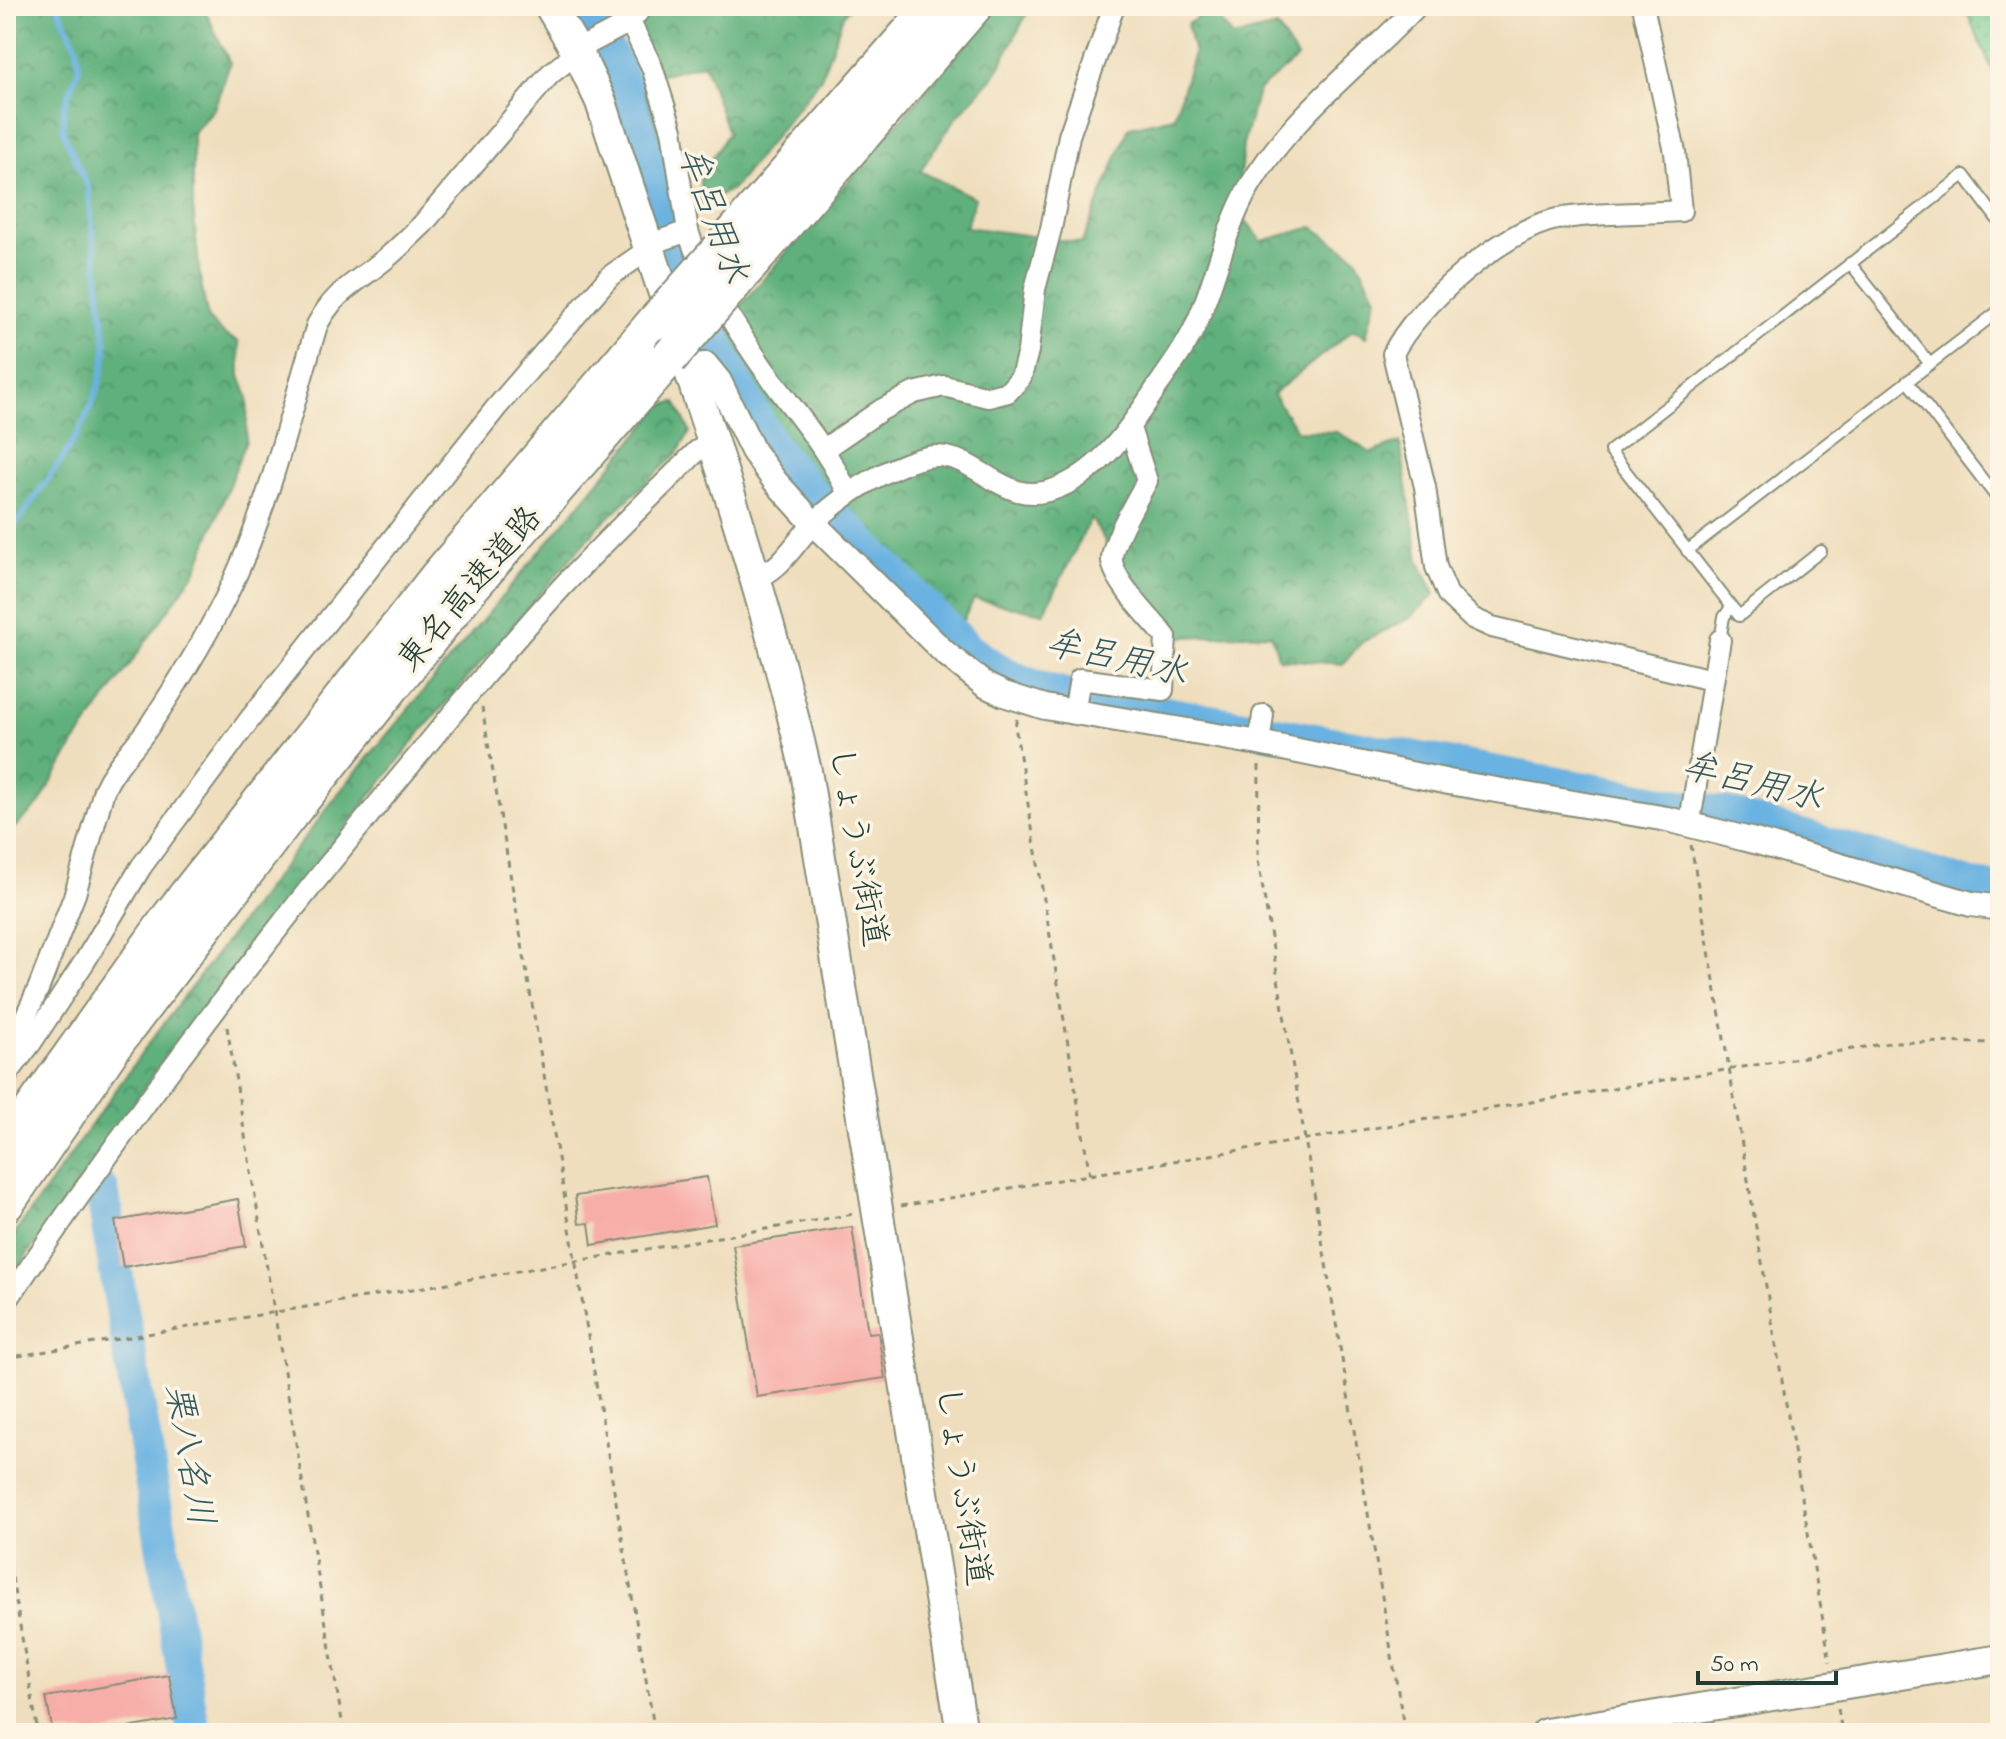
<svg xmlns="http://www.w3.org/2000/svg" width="2006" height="1739" font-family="'Indie Flower','Klee One',sans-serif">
<defs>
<pattern id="forest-crowns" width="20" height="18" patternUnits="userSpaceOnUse" patternTransform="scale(2)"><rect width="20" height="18" fill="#5eb07c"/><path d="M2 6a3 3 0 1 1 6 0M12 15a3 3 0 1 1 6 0" fill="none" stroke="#4d9066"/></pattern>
<pattern id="park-dots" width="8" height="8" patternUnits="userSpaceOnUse" patternTransform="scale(2)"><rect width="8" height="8" fill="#73cc92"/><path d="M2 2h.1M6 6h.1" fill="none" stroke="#5ea778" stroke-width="1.8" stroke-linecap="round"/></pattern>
</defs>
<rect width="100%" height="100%" fill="#fcf5e5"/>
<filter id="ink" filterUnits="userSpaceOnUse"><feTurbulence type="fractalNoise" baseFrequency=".0125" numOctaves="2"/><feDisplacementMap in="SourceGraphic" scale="16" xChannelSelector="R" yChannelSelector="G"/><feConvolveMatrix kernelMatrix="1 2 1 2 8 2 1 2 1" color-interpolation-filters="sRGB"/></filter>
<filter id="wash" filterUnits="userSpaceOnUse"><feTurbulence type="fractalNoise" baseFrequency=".006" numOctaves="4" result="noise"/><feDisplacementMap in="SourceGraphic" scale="32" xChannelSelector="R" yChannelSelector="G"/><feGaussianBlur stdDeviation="1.8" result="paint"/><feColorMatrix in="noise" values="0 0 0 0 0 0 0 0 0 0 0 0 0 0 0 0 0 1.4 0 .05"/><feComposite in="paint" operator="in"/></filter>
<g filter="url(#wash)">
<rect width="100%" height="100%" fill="#efdebd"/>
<g fill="url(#forest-crowns)" stroke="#3e7658" stroke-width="2">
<polygon points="6,6 203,6 230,63 214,109 193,133 193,207 200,278 208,319 225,335 239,342 240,376 248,397 246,441 197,569 74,744 39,804 6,836"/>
<polygon points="656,6 851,6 843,16 821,78 733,189 700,205 700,177 728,133 704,64 658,75 668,141 663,160 630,36"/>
<path d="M998,6H1031L995,75L956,118L920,171L975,198L966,227L1082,243L1129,127L1174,117L1194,53L1187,24L1212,9L1233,37L1277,27L1297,58L1258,91L1243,144L1237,209L1262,241L1313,227L1356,257L1376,297L1366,337L1353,330L1273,394L1297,431L1337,432L1371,453L1400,442L1419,561L1435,594L1410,618L1362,642L1343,664L1279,659L1271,634L1181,637L1127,577L1091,518L1044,613L974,599L960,626C884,549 748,431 724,325Z"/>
<polygon points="676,402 690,432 676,455 598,527 425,727 176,1043 6,1285 6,1246 149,1043 341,790 662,405"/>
</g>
<polygon fill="url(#park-dots)" stroke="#498463" stroke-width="2" points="1964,6 2000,6 2000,87"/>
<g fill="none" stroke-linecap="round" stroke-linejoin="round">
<path stroke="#69b2e1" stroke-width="6" d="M6,535C19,522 29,506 40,490C72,447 100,404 106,350L88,187L63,132L64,107L79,68L77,48L57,6"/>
<g stroke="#69b2e1" stroke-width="34">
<path d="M579,6L617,65L680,256L721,354L771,445L809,490L970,651C1020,688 1057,695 1116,704L1730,815L1972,886L2000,889"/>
<polyline points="102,1190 194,1733"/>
</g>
</g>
<g id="blocks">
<g fill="#f7aea9">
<polygon points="707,1177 715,1224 592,1245 589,1223 579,1224 575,1196"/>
<polygon points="238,1199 246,1246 123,1267 115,1221"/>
<polygon points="852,1227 868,1333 878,1332 885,1378 757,1397 733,1245"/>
<polygon points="169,1675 177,1719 101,1733 53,1733 46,1697"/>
</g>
</g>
</g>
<g filter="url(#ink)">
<use href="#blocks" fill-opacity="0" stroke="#878e78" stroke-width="2"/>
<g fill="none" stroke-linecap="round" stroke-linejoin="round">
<g stroke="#878e78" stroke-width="14">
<g id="service">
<polyline points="1850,263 1930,364"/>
<polyline points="1907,381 2000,502"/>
<polyline points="1687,551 2000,310"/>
<polyline points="1821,551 1739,616 1610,451 1964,175 2000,223"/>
<polyline points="1720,640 1724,617 1731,607"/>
</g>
</g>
<g stroke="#878e78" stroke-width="24">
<g id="minor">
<path d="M1643,6L1675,152L1681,211C1640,214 1597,212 1557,219C1504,229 1415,307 1393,354L1425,487L1436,567L1448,595L1472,618L1492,627L1712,680"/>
<polyline points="630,22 652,67 672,130 688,231"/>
<polyline points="824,449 881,410 914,393 944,386 988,397 1008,392 1021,377 1028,351 1035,289 1051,229 1069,136 1114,6"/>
<path d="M756,578C784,569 798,536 820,517C845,495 876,475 907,463C915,460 928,456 936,456C982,456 1004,511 1060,487C1106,467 1132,424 1159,384C1173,364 1187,345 1197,322C1216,279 1225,229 1249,187C1291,116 1361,65 1417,6"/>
<path d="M1074,712L1080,679L1163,690L1166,637C1152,620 1115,583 1112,561C1110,544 1138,498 1147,481L1130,428"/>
<polyline points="1260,737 1263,715"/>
<polyline points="1691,815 1720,640"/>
<path d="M6,1060L39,987L75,894L104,790C115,765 135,748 150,725C180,680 210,632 233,582C269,505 292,408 317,325C334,293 352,285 379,264C395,252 408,238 422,225L550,74L590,43L630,22L643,6"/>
<path d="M6,1076L31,1043L85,961L141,867L250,719L496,408L610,276L662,240L688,231C703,280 752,355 784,396C808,428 832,458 848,494"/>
<path d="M6,1302C128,1122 258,948 397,781C451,716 504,649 561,588C605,541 652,496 697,451L712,442"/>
</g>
</g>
<g stroke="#878e78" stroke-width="28">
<polyline id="tertiary" points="687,367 706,365 719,381 753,451 775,481 813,523 944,652 985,685 1004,694 1045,707 1259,743 1449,782 1667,819 1758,842 1971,904 2000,908"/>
</g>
<g stroke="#878e78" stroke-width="32">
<polyline id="secondary" points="1546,1733 2000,1659"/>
</g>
<g stroke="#878e78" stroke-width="34">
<path id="primary" d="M550,6L578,53L601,102C672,324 754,544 806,771L962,1733"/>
</g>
<g stroke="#878e78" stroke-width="40">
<g id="motorway">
<polyline points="718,252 933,6"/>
<polyline points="733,284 974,6"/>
<polyline points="6,1147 170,917 438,577 656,321"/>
<polyline points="6,1203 116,1042 285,820 470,588 669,358"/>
</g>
</g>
<g stroke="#878e78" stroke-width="3" stroke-dasharray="6 6" stroke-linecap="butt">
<polyline points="482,707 655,1733"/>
<polyline points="1017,719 1015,726 1090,1176"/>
<polyline points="1259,765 1258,860 1405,1733"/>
<polyline points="1691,845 1830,1662"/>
<polyline points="227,1027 344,1733"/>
<polyline points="901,1206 1895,1042 2000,1043"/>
<polyline points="6,1358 854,1214"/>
<polyline points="6,1542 38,1733"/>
<polyline points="1838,1709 1842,1733"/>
</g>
<use href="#service" stroke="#fff" stroke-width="10"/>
<use href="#minor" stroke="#fff" stroke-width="20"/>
<use href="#tertiary" stroke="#fff" stroke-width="24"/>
<use href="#secondary" stroke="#fff" stroke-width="28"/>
<use href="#primary" stroke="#fff" stroke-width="30"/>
<use href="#motorway" stroke="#fff" stroke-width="36"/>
<g stroke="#878e78" stroke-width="40" stroke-linecap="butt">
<g id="motorway-bridge">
<polyline points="656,321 718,252"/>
<polyline points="669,358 733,284"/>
</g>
</g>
<use href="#motorway-bridge" stroke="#fff" stroke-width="36"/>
</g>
</g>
<g text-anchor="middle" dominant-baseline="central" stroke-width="7" stroke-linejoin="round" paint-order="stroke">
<g font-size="34" fill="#1f3d34" stroke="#fcf5e5">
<text transform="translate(471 590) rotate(-50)">東名高速道路</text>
<text transform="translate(856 847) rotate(80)">しょうぶ街道</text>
<text transform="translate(961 1486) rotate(81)">しょうぶ街道</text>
</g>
<g font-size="36" font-style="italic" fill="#325a5f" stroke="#fcf5e5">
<text transform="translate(711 215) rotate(70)">牟呂用水</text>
<text transform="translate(1116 660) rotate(13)">牟呂用水</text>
<text transform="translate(1752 784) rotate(14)">牟呂用水</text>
<text transform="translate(187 1455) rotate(80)">栗八名川</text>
</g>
</g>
<rect width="2006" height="1739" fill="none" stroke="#fcf5e5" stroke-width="32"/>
<path d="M1698 1671v12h138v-12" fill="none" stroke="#1f3d34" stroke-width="4"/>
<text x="1710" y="1671" font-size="24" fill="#1f3d34" stroke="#fcf5e5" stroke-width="6" paint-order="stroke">50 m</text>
</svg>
